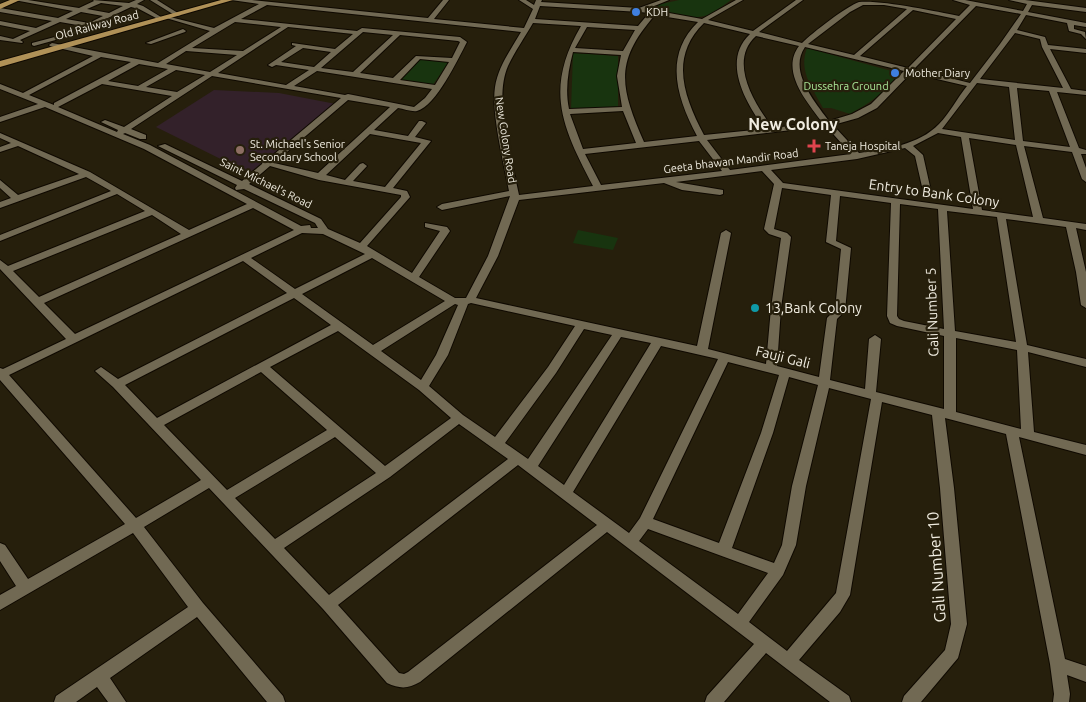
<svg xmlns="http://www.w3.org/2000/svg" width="1086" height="702" font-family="Ubuntu,sans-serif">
<rect width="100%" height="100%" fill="#261f0c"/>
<polygon fill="#33212a" points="214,90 279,93 336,104 249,173 156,127"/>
<g fill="#18340f">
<polygon points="679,0 731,0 710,15 693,18 652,9 661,4"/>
<path d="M807,48L899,73C888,91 868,104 850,114L831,108H823C813,89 798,71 807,48Z"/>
<polygon points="573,53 618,56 618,107 571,109"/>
<polygon points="420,58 449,62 432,86 399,81"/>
<polygon points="578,230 618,238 613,250 573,243"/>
</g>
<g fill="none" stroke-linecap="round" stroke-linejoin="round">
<g stroke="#0f0900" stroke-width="2">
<g id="minor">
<path d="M14,0H28L79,8L94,1L93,0L129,3L136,0H144L137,4L143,6L161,17L156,18L139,9L131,7L70,36L34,46L32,45V43L66,34L83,26L60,22L20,40L23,42L22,43L0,40V36L13,39L30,31L0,25V21L36,28L52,21L0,12V8L58,18L73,11ZM101,3L123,6L109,13L87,9ZM81,12L103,16L89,23L66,19Z"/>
<polygon points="150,0 157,0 181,15 176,16"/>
<path d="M231,0H252L428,18L443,0H449L434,19L524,28L533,9L519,0H526L534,5L536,0H542L541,2L639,8L661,0H669L647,9L702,19L736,0H743L708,20L753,31L796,0H803L759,32L802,43C812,33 847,6 859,2C882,0 934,11 959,16L970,5L953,0H965L1023,11L1027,4L1009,0H1025L1086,8V12L1032,5L1028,12L1086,23V27L1074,25V29L1085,32L1086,39L1081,34L1069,31L1067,23L1026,15L1017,30L1045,37L1048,45L1086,49V53L1050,49L1071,89L1086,91V95L1057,92L1079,148L1086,150V154H1081L1086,168V182L1082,179L1072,152L1024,146L1043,218L1086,224V230L1076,228L1086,272V308L1081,305L1076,272L1066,227L1006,219L1027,345L1086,359V367L1028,352L1034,432L1086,445V455L1019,437L1065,659L1086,666V682L1067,675L1070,694L1069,702H1053L1054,694L1050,664L1006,434L945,418L954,488L967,624L958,658L921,702H902L904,696L945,650L951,624L940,488L932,415L882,402L850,595L840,612L799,660L849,696L851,702H830L766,653L724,702H705L707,696L754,644L607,532L420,682C408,689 400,689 387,683L323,609L209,488L144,527L203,603L283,696L285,702H267L197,617L110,678L126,702H108L97,687L76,702H54L56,696L188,607L133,533L0,610V595L16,586L0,561V543L5,545L28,579L125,524L0,380V368L3,369L66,339L0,269V260L8,266L145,211L117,194L0,241V235L111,191L86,177L0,208V202L11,198L0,188V180L18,195L79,174L18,146L0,152V147L11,143L0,138V133L90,172L189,230L247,204L144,149L45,107L0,122V117L38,104L0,89V84L23,93L93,56L50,46L49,45L52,43L158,63L210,31L166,18V16L214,28L259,4ZM267,5L521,32C511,49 498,67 495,87C491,113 504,164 509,191L442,204L437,207L442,210L510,196L488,256L466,298H455L419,277L450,231L447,227L425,223V227L440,231L412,273L367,246L410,197L407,191L393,188L431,141L415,137L426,123L422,121H419L408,136L374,130L398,108C404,109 412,112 417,111C436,106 458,59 467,42L460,37L362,28L357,31L241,19ZM863,5H884L907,9L854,55L808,44L850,12ZM540,6L640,12L649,13L638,26L535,19ZM976,6L1021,14L1000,44L970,83L914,69ZM913,10L956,19L908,68L860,56ZM655,15L698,22C663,56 677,98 697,136L644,142C620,87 614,62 655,15ZM235,22L281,27L243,51L192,48ZM533,23L581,26C544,89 562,127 593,186L519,195C512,159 493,100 508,66C515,51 525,37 533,23ZM704,23L750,34C721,61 746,104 765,129L704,135C684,97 669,57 704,23ZM288,27L353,34L335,49L292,43V45L296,46L268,65L272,67L276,65L309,70L286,85L218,73ZM587,27L635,30L623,51L575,48ZM363,32L393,35L353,72L321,68ZM1015,33L1040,39L1042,47L1063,88L980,79ZM400,35L458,41L460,42L452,58L416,56L393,78L360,73ZM756,36L799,46C780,71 807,102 822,122L773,128C754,104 728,61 756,36ZM805,47L904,71L871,104L852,114L829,121C815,102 788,71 805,47ZM303,48L331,52L314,67L281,62ZM186,51L237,55L210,72L166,64ZM573,52L621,55L617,76L622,107L569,109C565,90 568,71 573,52ZM101,57L131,62L54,103V105L29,95ZM420,59L449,62L435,85L400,80ZM139,64L168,69L138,86L108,81ZM176,70L205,75L177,92L146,87ZM317,71L432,89L425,98L414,107L348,94L345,95L294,86ZM911,73L967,86C957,98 950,113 939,124C919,145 886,149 859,153L833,125L858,118L877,108ZM212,76L341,98L266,161H263L262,164L242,181L165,144L158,146L237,185L235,188L236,190L244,189L315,223L318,228H311L310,225L301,226L150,145L123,134L125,133L140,139H146V135L131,129ZM977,83L1009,87L1015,140L942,129ZM102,84L172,96L124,127L105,120L101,122L118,130L117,132L58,107ZM1017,88L1049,91L1070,147L1023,141ZM348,100L390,107L318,173L274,163ZM623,111L636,143L583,149L570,114ZM826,126L851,154L730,170L707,140ZM938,133L961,137L973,209L783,183L771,170L857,159L905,148L915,156L923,191L927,194L931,191L923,155L913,146ZM370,134L421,143L385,187L353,181L367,166L363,163L360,164L345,180L326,175ZM969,138L1016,145L1033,217L982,210ZM699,141L722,171L601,185L585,154ZM270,166L319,180L401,195V197L360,243L328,229L321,219L249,184ZM762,171L774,184L764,229L769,234L781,238L771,308L766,364L708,349L731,233L726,230L721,233L697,346L476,298L498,256L519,200L664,183L682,190L720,195L723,194V190L676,182ZM782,188L831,195L826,242L841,249L835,310L827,318L819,377L777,366L781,308L791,237L787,233L774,229ZM840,196L891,203L887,316L890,323L897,326L944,336V409L876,392L881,339L875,335L869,339L865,389L830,380L837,319L845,311L851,248L836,241ZM900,204L938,209L944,329L904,321L899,319L897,316ZM253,208L294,230L75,334L44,303ZM947,211L997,217L1016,342L955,331ZM152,215L181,234L39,297L13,271ZM302,233L323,234L365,254L295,289L251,258ZM372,258L445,301L373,345L302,294ZM243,261L287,293L118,379L101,367L95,371L113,387L201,480L136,518L9,375ZM294,298L331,325L157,418L125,385ZM471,303L575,326L548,367L495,437L463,415L429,386L448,355L468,304ZM455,304L458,305L436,355L421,380L381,351ZM584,329L612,335L528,459L505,443L556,373ZM338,331L419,390L451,418L385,466L270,367ZM621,337L651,343L564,485L538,466ZM956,338L1017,350L1021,429L956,412ZM661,346L718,359L640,518L629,533L573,492ZM728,362L779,375L761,433L719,543L653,519ZM261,372L327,430L227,490L164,425ZM789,377L818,385L792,486L782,545L774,563L732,548L773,433ZM829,388L871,399L836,593L787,651L749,622L783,575L796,545L806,486ZM459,424L508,459L329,595L284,548L390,477ZM335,437L376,473L275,539L235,498ZM518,465L597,525L408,672L404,674L399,673L338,605ZM648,529L768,573L738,614L639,541Z"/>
<polygon points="183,29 186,31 185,32 151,44 146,43"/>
</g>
</g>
<g stroke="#0f0900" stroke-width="2">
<g id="major">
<polygon points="10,0 20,0 0,9 0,4"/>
<polygon points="221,0 233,0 0,67 0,61"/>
</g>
</g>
<use href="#minor" fill="#716953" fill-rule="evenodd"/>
<use href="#major" fill="#b09157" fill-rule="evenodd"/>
</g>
<g fill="#3f7fe0" stroke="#261f0c" stroke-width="2">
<circle cx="636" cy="12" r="5"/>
<circle cx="895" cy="73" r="5"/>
</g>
<path fill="#e0444e" stroke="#261f0c" stroke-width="2" d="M811.5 138.5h5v5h5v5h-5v5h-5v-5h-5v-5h5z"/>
<circle fill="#8d6e63" stroke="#261f0c" stroke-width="2" cx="240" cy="150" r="5"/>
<circle fill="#0f9aa8" stroke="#261f0c" stroke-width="2" cx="755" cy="308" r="5"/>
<g text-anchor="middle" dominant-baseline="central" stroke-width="4.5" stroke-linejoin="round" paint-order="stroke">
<g font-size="11" fill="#f1ede1" stroke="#261f0c" text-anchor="start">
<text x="646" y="12">KDH</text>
<text x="905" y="73">Mother Diary</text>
<text x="250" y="144">St. Michael's Senior<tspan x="250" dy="13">Secondary School</tspan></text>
<text x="825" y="146">Taneja Hospital</text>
</g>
<g font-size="11" fill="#f1ede1" stroke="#261f0c">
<text transform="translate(97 25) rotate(-15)">Old Railway Road</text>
<text transform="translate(506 140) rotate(81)">New Colony Road</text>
<text transform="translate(731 161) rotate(-7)">Geeta bhawan Mandir Road</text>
<text transform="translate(266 183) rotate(26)">Saint Michael's Road</text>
</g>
<g font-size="11" fill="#a9e697" stroke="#261f0c">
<text x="846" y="86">Dussehra Ground</text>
</g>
<g font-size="14" fill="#f1ede1" stroke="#261f0c">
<text transform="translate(934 193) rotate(8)">Entry to Bank Colony</text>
<text transform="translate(932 312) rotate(-92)">Gali Number 5</text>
<text transform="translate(783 357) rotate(14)">Fauji Gali</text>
</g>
<g font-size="14" fill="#f1ede1" stroke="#261f0c" text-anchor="start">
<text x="765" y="308">13,Bank Colony</text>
</g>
<g font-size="16" font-weight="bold" fill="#f1ede1" stroke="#261f0c">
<text x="793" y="124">New Colony</text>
</g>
<g font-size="16" fill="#f1ede1" stroke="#261f0c">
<text transform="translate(936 567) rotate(-94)">Gali Number 10</text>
</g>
</g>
</svg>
